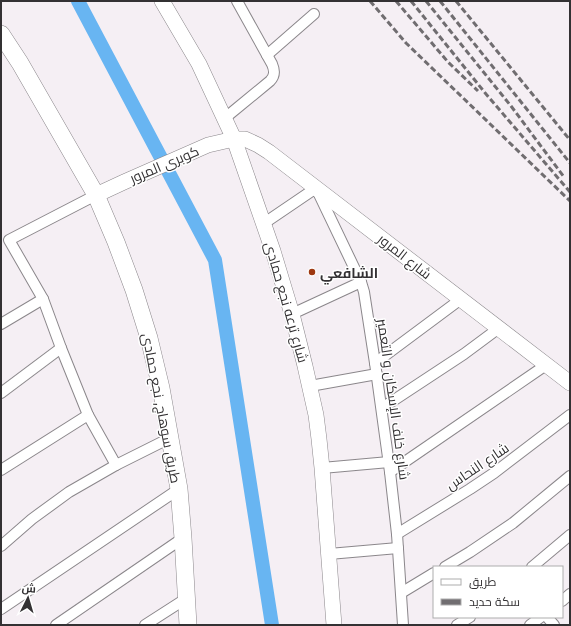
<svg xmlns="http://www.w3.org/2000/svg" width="571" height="626" font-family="Inter,Cairo,sans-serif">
<rect width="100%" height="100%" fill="#f5eff4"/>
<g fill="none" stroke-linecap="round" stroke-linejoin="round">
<polyline stroke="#68b5f2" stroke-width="14" points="78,1 215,260 272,625"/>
<g stroke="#8b878b" stroke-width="12">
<g id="street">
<polyline points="267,55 314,14"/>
<path d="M225,118L270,81C275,76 275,71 272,64L237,1"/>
<polyline points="263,224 316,188 361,282 364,292 375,363 390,472 397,534 403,625"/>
<polyline points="292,314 361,282"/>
<polyline points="1,324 43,299"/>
<polyline points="375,363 461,299"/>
<polyline points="310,386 377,374"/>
<polyline points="1,393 61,348"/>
<polyline points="382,408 464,354 499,328"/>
<polyline points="88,415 61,348 43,299 9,240 96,195"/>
<polyline points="322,468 389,462"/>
<polyline points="1,470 88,415 116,465"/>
<polyline points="390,472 546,365"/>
<polyline points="397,534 470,489 494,473 570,415"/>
<polyline points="1,546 32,519 69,492 116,465 170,438"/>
<polyline points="329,554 398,548"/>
<polyline points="445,567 470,552 513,523 570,476"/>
<polyline points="532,567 570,535"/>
<polyline points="401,593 434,573"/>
<polyline points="562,601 570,594"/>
<polyline points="1,609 179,489"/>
<polyline points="547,617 554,625"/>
<polyline points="56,625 183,538"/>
<polyline points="145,625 187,598"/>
<polyline points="457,625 470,617"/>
<polyline points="530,625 541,617"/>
</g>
</g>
<g stroke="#8b878b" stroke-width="16">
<g id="secondary">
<polyline points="162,1 199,64 234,139 273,251 292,314 305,366 316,415 319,439 322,468 334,625"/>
<polyline points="96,195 124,182 208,145 234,139 245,139 258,145 269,152 570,383"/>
</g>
</g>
<g stroke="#8b878b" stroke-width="18">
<polyline id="primary" points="1,34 20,63 96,195 116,242 134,290 149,338 161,388 179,489 183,538 188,625"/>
</g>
<use href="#street" stroke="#fff" stroke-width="10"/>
<use href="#secondary" stroke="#fff" stroke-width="15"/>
<use href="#primary" stroke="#fff" stroke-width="17"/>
<g stroke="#706d70" stroke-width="3" stroke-dasharray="6 3" stroke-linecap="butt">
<polyline points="370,1 406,43 570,201"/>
<polyline points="396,1 448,62 478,91"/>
<polyline points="411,1 486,94 570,192"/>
<polyline points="426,1 511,106 564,177"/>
<polyline points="440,1 570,163"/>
<polyline points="456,1 570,140"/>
</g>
</g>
<circle fill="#9e3811" stroke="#fff" stroke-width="1.5" cx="312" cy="272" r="4"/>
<g text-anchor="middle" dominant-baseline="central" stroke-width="3" stroke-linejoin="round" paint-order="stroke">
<g font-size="14" fill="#333133" stroke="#fff">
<text transform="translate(164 164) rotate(-23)">كوبرى المرور</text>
<text transform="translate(405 256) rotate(38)">شارع المرور</text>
<text transform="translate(287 302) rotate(74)">شارع ترعه نجع حمادى</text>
<text transform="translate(394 399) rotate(82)">شارع خلف الإسكان و التعمير</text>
<text transform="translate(162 408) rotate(79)">طريق سوهاج, نجع حمادى</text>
<text transform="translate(477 466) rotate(-34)">شارع النحاس</text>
</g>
<g font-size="14" font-weight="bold" fill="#333133" stroke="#fff" text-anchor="start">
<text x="320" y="272">الشافعي</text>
</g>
</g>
<rect width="571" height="626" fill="none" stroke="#333133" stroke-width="4"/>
<rect x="433" y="566" width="130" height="52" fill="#ffffff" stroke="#adadad"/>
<rect x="441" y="579" width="20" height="6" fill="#ffffff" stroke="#adadad"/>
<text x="469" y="586" font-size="12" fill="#333133">طريق</text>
<rect x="441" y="599" width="20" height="6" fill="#706d70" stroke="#adadad"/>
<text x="469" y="606" font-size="12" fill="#333133">سكة حديد</text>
<g transform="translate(28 598) rotate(5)" stroke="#ffffff" stroke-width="3" paint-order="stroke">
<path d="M0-3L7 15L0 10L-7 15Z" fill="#333133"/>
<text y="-6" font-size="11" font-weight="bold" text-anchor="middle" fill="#333133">ش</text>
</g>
</svg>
